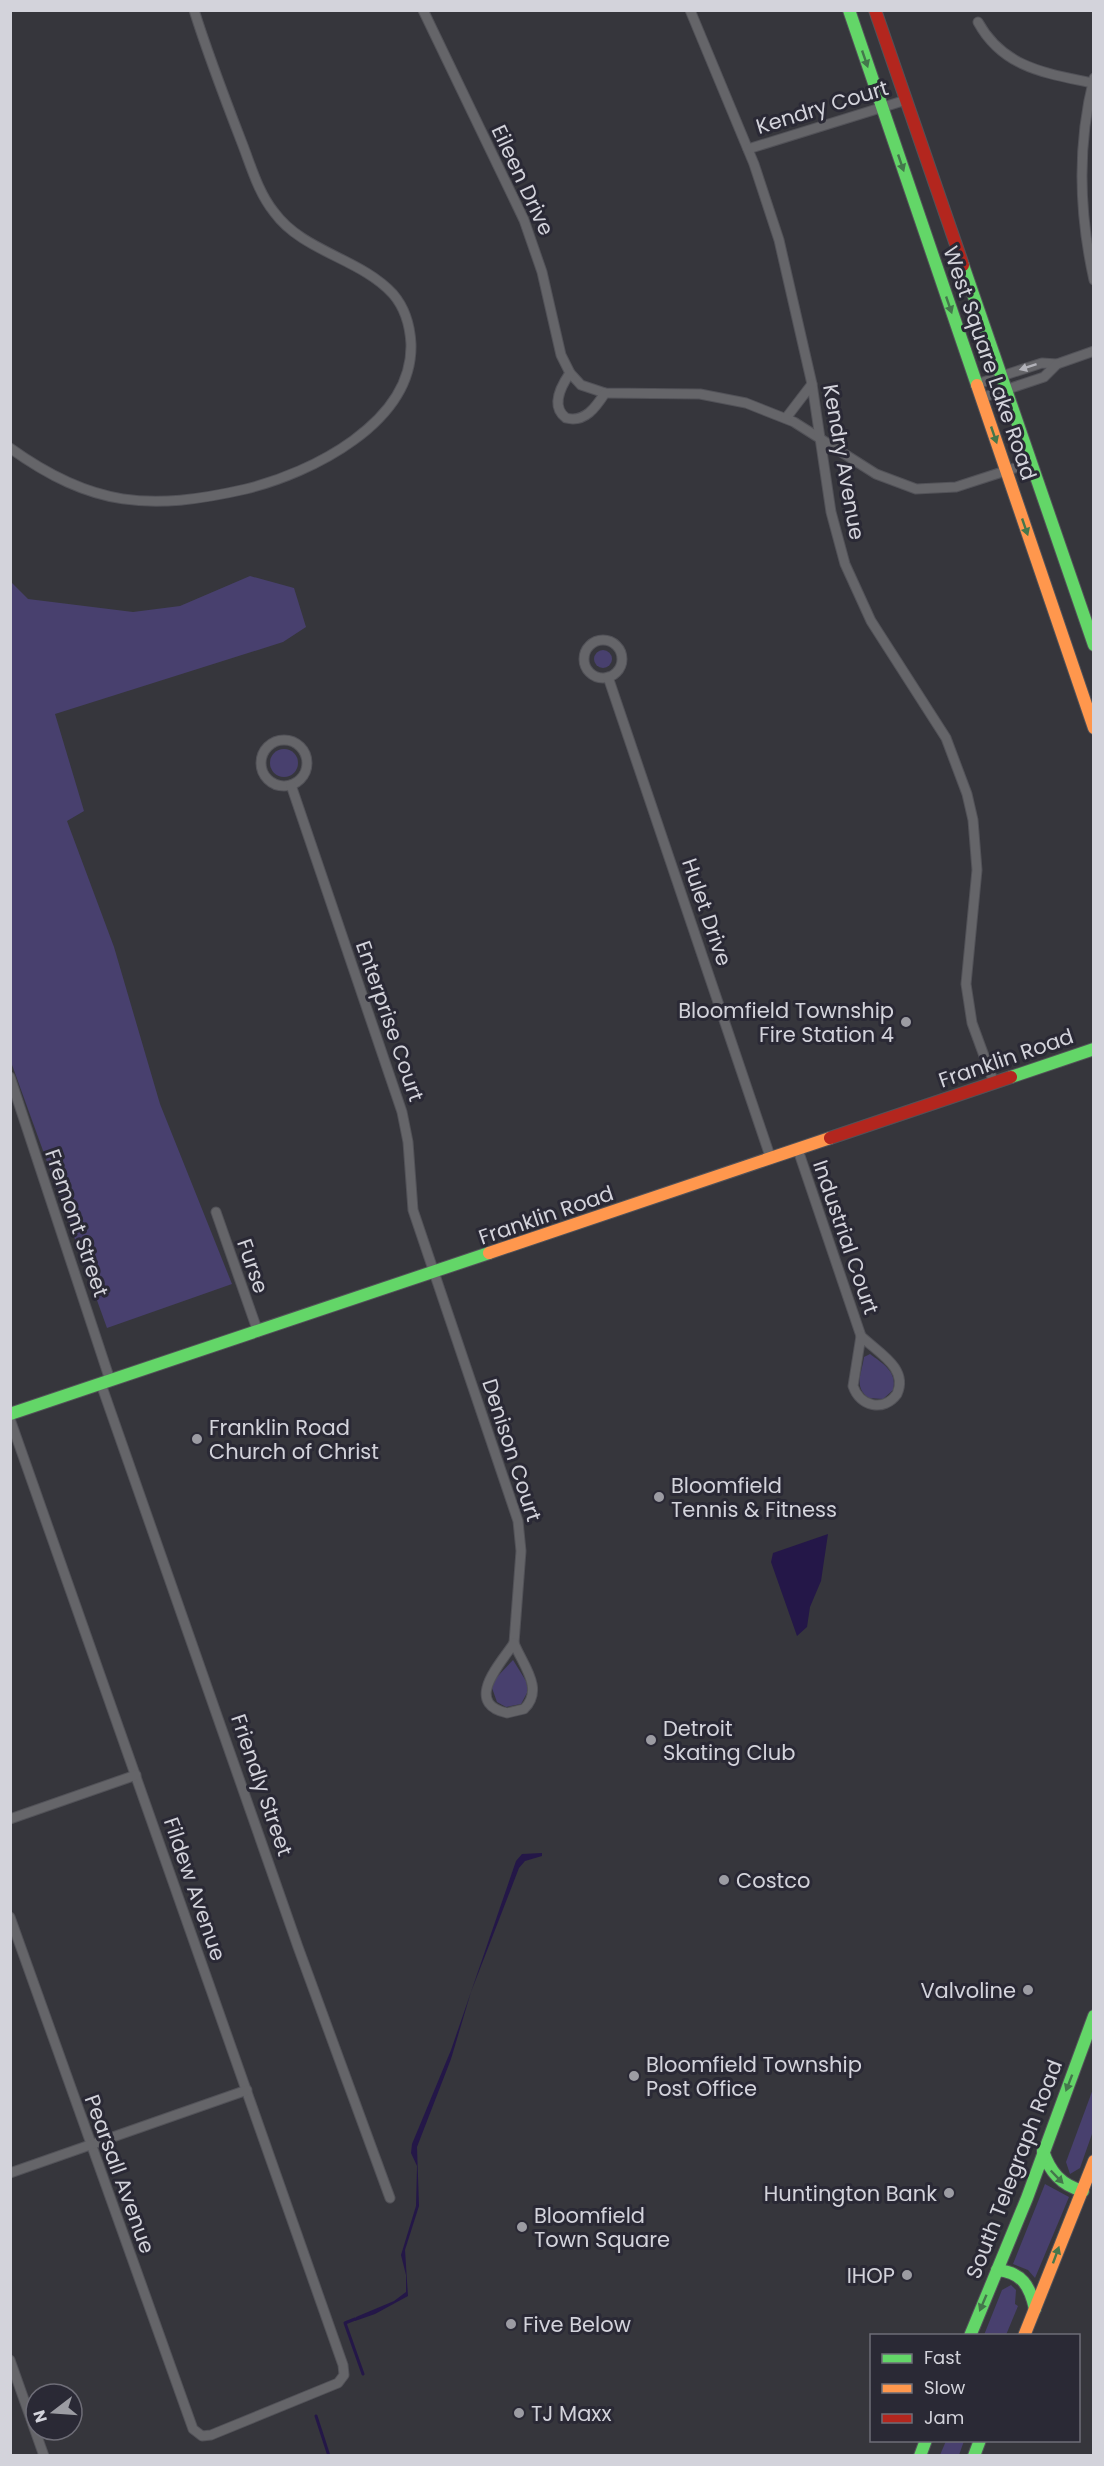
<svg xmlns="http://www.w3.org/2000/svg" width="1104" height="2466" font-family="Poppins,sans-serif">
<rect width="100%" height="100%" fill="#36363c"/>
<g fill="#48406e">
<polygon points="250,576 294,588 306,627 283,642 55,714 84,811 67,821 114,947 160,1104 232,1284 107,1328 11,1062 11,582 28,599 133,612 180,606"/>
<circle cx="603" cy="659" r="9"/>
<circle cx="284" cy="763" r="14"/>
<path d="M870,1354C882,1363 898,1372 893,1390L883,1399L869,1398C853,1387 862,1373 864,1357Z"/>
<polygon points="513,1660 526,1681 528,1691 521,1704 506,1707 497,1702 492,1688 496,1678"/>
<polygon points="1093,2089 1093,2131 1080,2168 1070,2174 1066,2162"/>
<polygon points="1045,2184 1069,2197 1035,2278 1028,2270 1013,2264"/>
<polygon points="1011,2285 1016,2290 1015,2304 1018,2306 1006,2335 984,2335 1002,2290"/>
<polygon points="946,2441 964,2441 959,2455 940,2455"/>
</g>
<g fill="#241748">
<polygon points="828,1534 821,1581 810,1607 807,1627 797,1636 771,1562 773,1553"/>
<polygon points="542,1853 542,1856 525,1861 519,1868 471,1992 451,2059 417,2147 419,2206 405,2250 408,2296 375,2314 355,2321 356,2317 394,2301 406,2292 406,2275 401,2255 416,2206 417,2166 411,2153 412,2144 451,2050 516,1861 522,1854"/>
</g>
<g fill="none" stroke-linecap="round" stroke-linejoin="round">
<g stroke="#241748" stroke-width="3">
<polyline points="355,2319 345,2323 363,2374"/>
<polyline points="316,2416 329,2456"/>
</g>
<g stroke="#525258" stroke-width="11">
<g id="street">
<polyline points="423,10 524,220 542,272 561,355 570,373 581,385 605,393 700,394 746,403 794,422 876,474 916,489 956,487 1030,463"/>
<polyline points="690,10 754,164 779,240 812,384 831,512 845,564 871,621 946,738 967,794 973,820 977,870 966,984 972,1023 994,1083"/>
<path d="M978,22C1003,68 1046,73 1092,83"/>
<path d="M1094,78C1077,145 1079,213 1094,280"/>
<polyline points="748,149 906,100"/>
<path d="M570,373C561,386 550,406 566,418C585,423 596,407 605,393"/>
<polyline points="977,384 1042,363 1057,364 1094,351"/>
<polyline points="981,398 1044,377 1057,364"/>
<polyline points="786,418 812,384"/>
<path d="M10,448C92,507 150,511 246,489C311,473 413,423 411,344C410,325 405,308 393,294C360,258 303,252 274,212C258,192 251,166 242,143C225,99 208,55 194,10"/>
<circle cx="603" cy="659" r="19"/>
<polyline points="608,677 771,1159"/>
<circle cx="284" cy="763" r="23"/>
<polyline points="291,785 402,1112 408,1142 413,1210 518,1521 521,1551 514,1643"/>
<polyline points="10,1077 110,1380"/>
<polyline points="798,1150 861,1336"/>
<polyline points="216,1212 258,1332"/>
<path d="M861,1336C877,1352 909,1368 897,1394C884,1412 860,1407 853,1386Z"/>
<polyline points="101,1384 298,1947 390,2198"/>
<polyline points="10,1419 343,2365 344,2375 338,2383 211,2435 202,2436 193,2429 10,1917"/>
<path d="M514,1643C522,1664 545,1689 524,1709L507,1713C462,1703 502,1662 514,1643Z"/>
<polyline points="10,1819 136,1775"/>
<polyline points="10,2173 247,2090"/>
<polyline points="10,2360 44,2456"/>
</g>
</g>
<g stroke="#525258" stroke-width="14">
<g id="fast">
<polyline points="849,10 977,385"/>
<polyline points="963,265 1094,645"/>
<polyline points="1011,1077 1094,1049"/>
<polyline points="10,1414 489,1253"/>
<path d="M1043,2151C1050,2172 1061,2185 1083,2191"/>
<path d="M997,2270C1022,2272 1030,2286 1035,2309"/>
<polyline points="970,2336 1027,2198 1094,2016"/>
<polyline points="920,2456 926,2440"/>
<polyline points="974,2456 980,2440"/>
</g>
</g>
<g stroke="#525258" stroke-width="14">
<g id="slow">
<polyline points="977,385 1094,728"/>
<polyline points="489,1253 830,1138"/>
<polyline points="1024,2336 1094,2161"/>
</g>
</g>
<g stroke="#525258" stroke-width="14">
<g id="jam">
<polyline points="875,10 963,265"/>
<polyline points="830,1138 1011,1077"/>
</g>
</g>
<use href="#street" stroke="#656569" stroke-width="9"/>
<use href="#fast" stroke="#63d668" stroke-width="12"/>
<use href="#slow" stroke="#ff974d" stroke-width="12"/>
<use href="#jam" stroke="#b3261e" stroke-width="12"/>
</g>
<defs><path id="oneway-solid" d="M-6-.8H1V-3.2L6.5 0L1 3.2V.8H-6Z" transform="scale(1.5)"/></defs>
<g fill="#44774c">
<use href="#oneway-solid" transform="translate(865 59) rotate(71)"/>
<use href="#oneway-solid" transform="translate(901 163) rotate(71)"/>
<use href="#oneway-solid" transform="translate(949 305) rotate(71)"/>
<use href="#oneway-solid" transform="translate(994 435) rotate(71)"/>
<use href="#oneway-solid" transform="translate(1025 527) rotate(71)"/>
<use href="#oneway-solid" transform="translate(1069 2083) rotate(111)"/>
<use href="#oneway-solid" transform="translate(1057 2177) rotate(46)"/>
<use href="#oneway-solid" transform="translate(1056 2255) rotate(-70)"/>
<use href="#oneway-solid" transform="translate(983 2303) rotate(113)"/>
</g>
<use fill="#b2b2b9" href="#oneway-solid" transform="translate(1028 367) rotate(162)"/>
<g fill="#9c9ca3" stroke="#2a2935" stroke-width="2">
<circle cx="906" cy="1022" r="6"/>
<circle cx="197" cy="1439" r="6"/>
<circle cx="659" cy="1497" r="6"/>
<circle cx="651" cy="1740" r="6"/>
<circle cx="724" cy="1880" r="6"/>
<circle cx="1028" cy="1990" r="6"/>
<circle cx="634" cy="2076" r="6"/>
<circle cx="949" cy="2193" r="6"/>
<circle cx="522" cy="2227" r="6"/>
<circle cx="907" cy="2275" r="6"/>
<circle cx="511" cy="2324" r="6"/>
<circle cx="519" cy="2413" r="6"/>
</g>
<g text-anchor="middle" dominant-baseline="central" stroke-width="6" stroke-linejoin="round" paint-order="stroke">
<g font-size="21" fill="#d3d3db" stroke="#2a2935">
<text transform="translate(822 107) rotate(-17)">Kendry Court</text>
<text transform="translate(523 180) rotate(65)">Eileen Drive</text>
<text transform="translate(990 363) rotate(71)">West Square Lake Road</text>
<text transform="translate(844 462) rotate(80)">Kendry Avenue</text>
<text transform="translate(707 912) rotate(71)">Hulet Drive</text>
<text transform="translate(390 1021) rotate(71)">Enterprise Court</text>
<text transform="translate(1006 1058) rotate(-19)">Franklin Road</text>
<text transform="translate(546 1215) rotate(-19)">Franklin Road</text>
<text transform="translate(77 1223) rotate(71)">Fremont Street</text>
<text transform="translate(846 1237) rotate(71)">Industrial Court</text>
<text transform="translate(253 1266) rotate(71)">Furse</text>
<text transform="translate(512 1450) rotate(72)">Denison Court</text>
<text transform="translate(262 1785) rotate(71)">Friendly Street</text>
<text transform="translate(195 1889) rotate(71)">Fildew Avenue</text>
<text transform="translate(1014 2169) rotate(-69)">South Telegraph Road</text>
<text transform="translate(120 2174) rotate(70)">Pearsall Avenue</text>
</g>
<g font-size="21" fill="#d3d3db" stroke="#2a2935" text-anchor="start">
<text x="894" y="1010" text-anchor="end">Bloomfield Township<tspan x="894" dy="24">Fire Station 4</tspan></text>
<text x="209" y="1427">Franklin Road<tspan x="209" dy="24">Church of Christ</tspan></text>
<text x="671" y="1485">Bloomfield<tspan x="671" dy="24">Tennis &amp; Fitness</tspan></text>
<text x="663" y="1728">Detroit<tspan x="663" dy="24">Skating Club</tspan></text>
<text x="736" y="1880">Costco</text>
<text x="1016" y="1990" text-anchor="end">Valvoline</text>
<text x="646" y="2064">Bloomfield Township<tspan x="646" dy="24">Post Office</tspan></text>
<text x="937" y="2193" text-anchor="end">Huntington Bank</text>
<text x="534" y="2215">Bloomfield<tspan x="534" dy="24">Town Square</tspan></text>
<text x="895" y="2275" text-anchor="end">IHOP</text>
<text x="523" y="2324">Five Below</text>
<text x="531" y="2413">TJ Maxx</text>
</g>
</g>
<rect width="1104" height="2466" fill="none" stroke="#d3d3db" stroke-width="24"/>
<rect x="870" y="2334" width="210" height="108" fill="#2a2935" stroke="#6e6d77" stroke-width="1.5"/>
<rect x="882" y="2354" width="30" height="9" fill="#63d668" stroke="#6e6d77" stroke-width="1.5"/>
<text x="924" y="2364" font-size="18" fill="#d3d3db">Fast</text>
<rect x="882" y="2384" width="30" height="9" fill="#ff974d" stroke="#6e6d77" stroke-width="1.5"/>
<text x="924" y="2394" font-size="18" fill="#d3d3db">Slow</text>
<rect x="882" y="2414" width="30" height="9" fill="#b3261e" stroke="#6e6d77" stroke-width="1.5"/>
<text x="924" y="2424" font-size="18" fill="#d3d3db">Jam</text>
<g transform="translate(54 2412) rotate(253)"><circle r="28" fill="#2a2935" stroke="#6e6d77" stroke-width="1.5"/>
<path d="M0-4.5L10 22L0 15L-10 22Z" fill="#9c9ca3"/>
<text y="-9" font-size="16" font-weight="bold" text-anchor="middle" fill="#d3d3db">N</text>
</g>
</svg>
